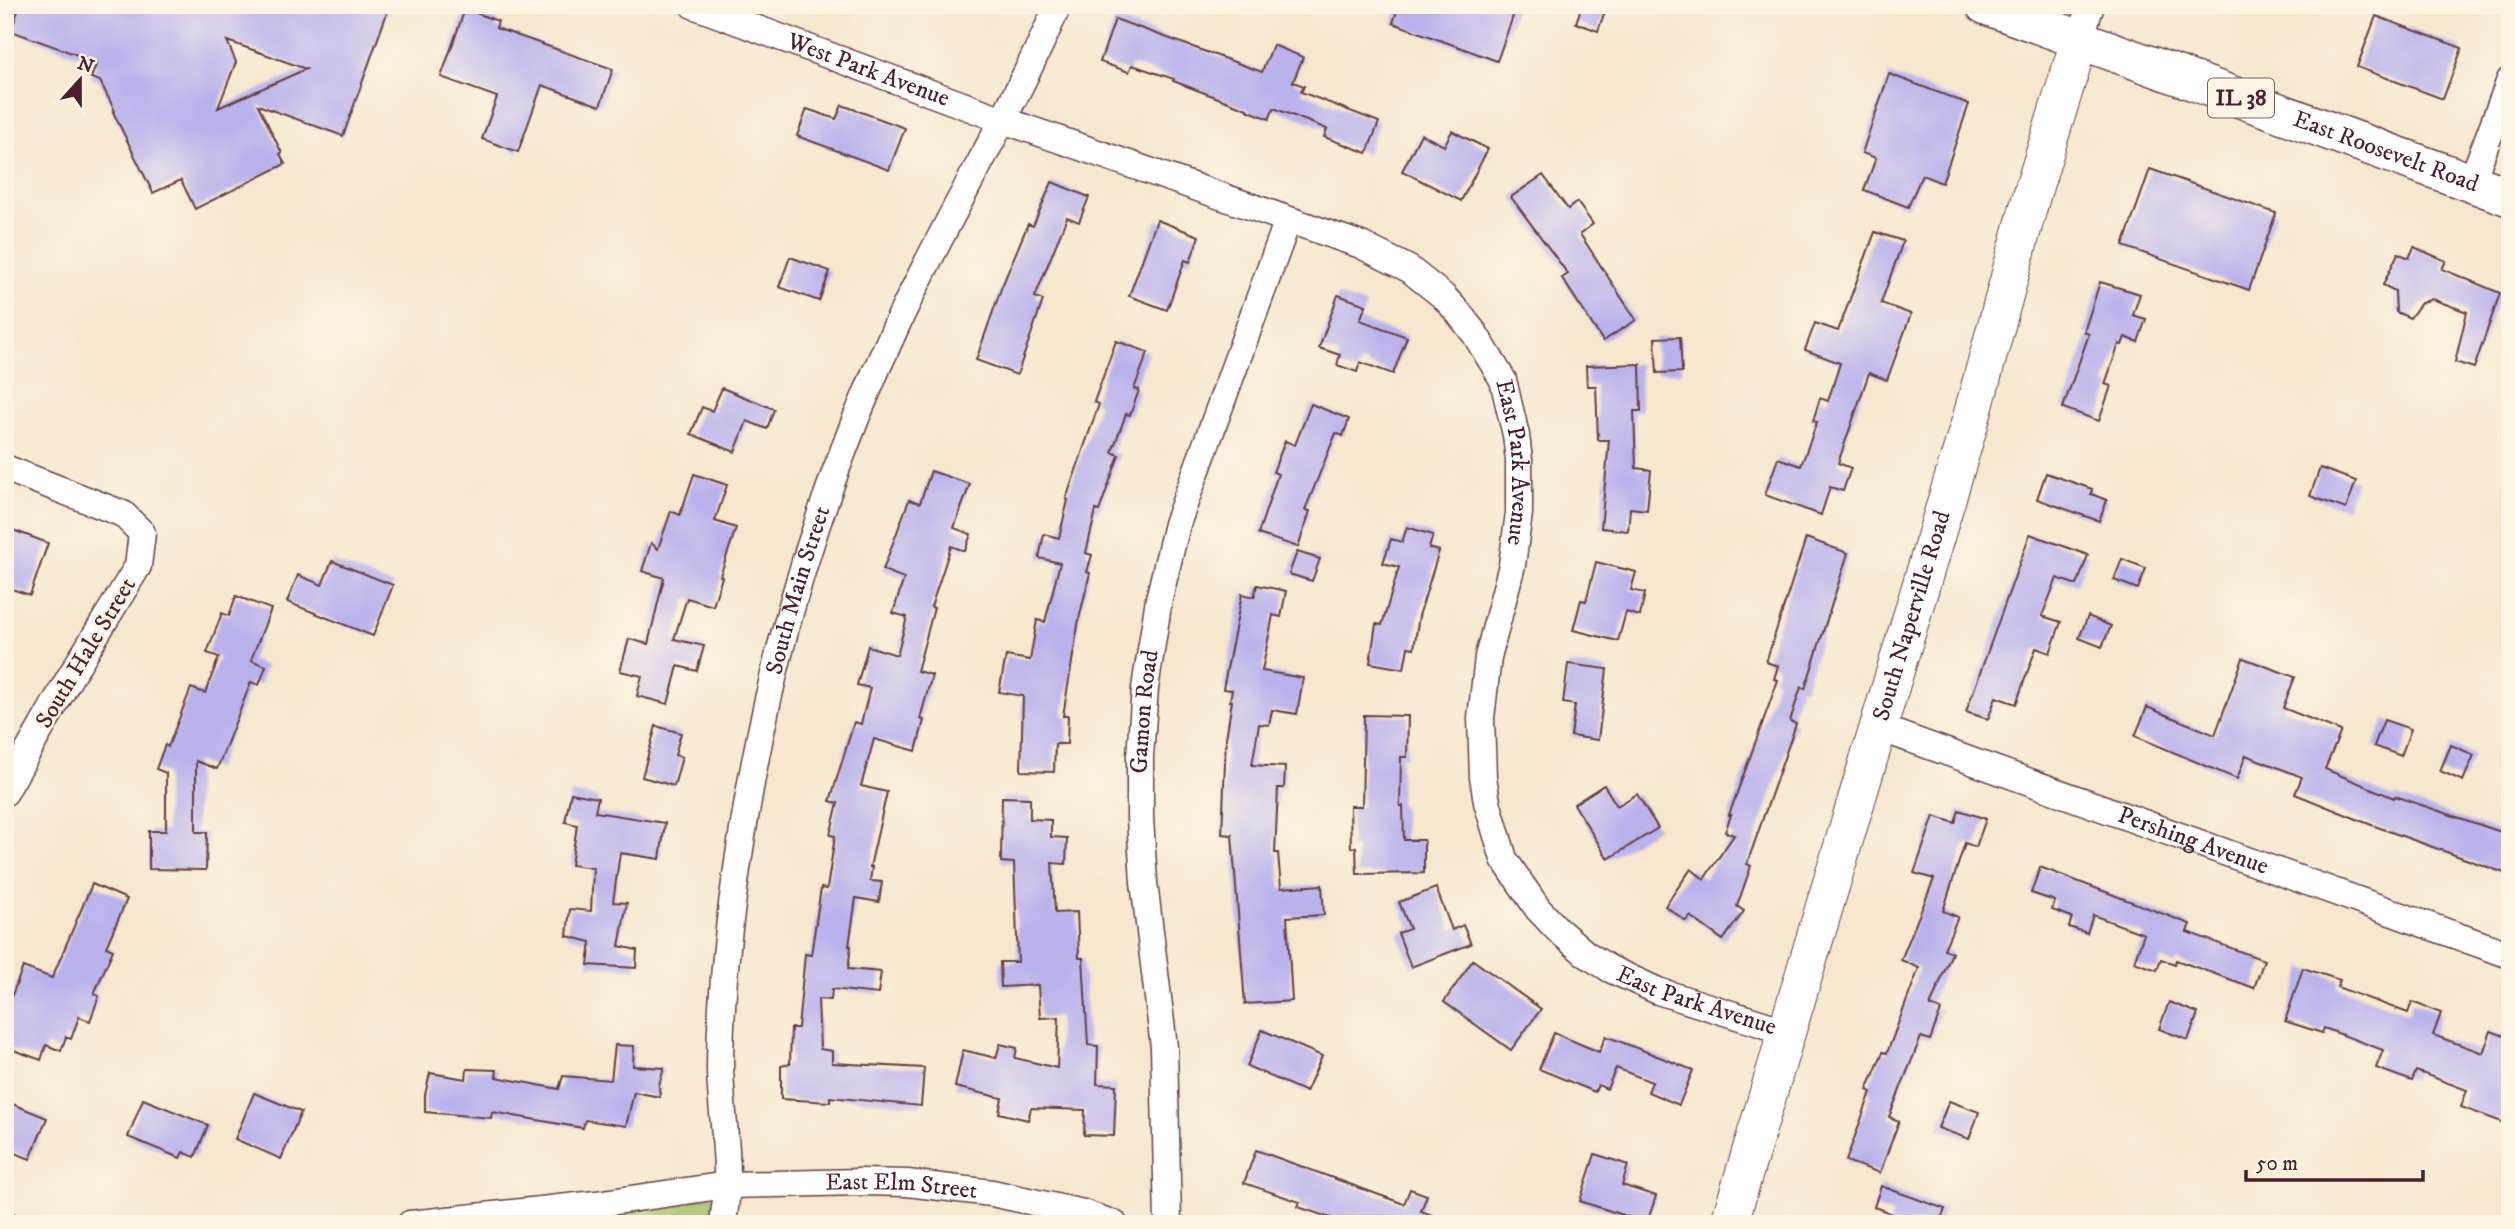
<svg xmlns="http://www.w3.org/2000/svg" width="2515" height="1229" font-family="'IM FELL DW Pica',serif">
<rect width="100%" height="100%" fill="#fcf5e5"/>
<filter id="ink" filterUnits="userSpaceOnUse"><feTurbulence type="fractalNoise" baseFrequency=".0143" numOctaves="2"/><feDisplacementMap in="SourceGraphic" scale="14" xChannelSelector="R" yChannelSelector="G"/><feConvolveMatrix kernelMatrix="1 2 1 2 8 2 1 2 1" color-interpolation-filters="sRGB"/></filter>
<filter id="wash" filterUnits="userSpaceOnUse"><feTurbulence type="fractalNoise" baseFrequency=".00686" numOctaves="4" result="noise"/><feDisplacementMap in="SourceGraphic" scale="28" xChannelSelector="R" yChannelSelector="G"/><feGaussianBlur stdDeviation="1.57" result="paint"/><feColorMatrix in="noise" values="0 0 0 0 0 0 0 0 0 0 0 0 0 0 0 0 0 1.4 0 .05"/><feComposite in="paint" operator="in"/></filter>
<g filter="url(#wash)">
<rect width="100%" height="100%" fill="#f6e7ce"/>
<polygon fill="#a6c067" stroke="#787049" stroke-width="2" points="716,1196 711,1224 539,1224"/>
<g id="blocks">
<g fill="#bab2ec" fill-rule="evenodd">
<path d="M20,5H374L388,10L343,136L258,105L282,153L280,154L285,164L195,209L181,180L153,193L113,112L115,111L100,81L91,78L97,62L11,31ZM227,41L259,52L306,69L218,108L236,62Z"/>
<polygon points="1399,5 1517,5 1497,61 1393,23"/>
<polygon points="1582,5 1607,5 1598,31 1576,23"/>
<polygon points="465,9 498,21 496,28 613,69 600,106 542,85 518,152 482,139 497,97 441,77"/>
<polygon points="2376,16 2462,48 2443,99 2357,67"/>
<polygon points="1115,19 1262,72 1273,45 1303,57 1293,82 1304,86 1301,92 1379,122 1367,153 1324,137 1327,129 1274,108 1269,119 1247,110 1247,109 1173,81 1174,79 1132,65 1129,72 1100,62"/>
<polygon points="1889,74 1969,104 1942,183 1922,175 1908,207 1864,190 1876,158 1862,153"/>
<polygon points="842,105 905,128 889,170 797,136 807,109 836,119"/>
<polygon points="1452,131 1488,149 1461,201 1402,171 1421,134 1444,146"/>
<polygon points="2150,169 2276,213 2249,290 2123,246"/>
<polygon points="1543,175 1568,209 1577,202 1593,224 1580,234 1636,320 1603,341 1562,278 1568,274 1511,197"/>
<polygon points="1052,182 1089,197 1079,222 1067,217 1035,297 1043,300 1017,375 976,360 1002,286 1028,224 1033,226"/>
<polygon points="1157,220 1199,236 1190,262 1185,260 1167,310 1129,296"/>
<polygon points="1875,232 1903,241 1881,303 1911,314 1887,380 1869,373 1838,463 1851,468 1843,491 1830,487 1821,515 1765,495 1778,458 1801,466 1817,422 1813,421 1820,398 1828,401 1840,363 1805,350 1815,323 1838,331"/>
<polygon points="2414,247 2446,261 2442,269 2500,293 2474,368 2455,362 2467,312 2432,299 2421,303 2410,318 2396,312 2395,291 2383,285 2398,253 2409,258"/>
<polygon points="790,257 830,271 819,301 779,287"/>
<polygon points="2100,282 2140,294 2133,315 2146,319 2138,342 2125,337 2122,345 2119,344 2105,384 2111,386 2099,421 2063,408 2089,334 2084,332"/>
<polygon points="1338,295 1366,305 1360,320 1407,337 1393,374 1360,362 1357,372 1337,365 1340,355 1319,348"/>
<polygon points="1680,337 1682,372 1657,373 1655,338"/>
<polygon points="1116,341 1148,352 1134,389 1139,390 1130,415 1126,414 1112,452 1119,455 1099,511 1096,510 1086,553 1092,555 1087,572 1090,573 1079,619 1063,716 1068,716 1067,744 1055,744 1054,772 1021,771 1023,696 999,692 1006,656 1030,660 1037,620 1045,622 1060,563 1039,558 1044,534 1059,538 1068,500 1066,499 1099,404 1094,402"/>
<polygon points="1640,364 1641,411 1634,411 1636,468 1651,470 1647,510 1630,508 1628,531 1601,528 1609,440 1598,440 1596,386 1587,386 1586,366"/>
<polygon points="722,388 774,409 767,429 747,421 735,452 691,434 702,407 712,411"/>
<polygon points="1311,404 1349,419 1343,436 1336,433 1305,510 1310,511 1298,547 1258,534 1278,474 1273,472 1285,441 1295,445"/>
<polygon points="2320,468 2356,481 2346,509 2310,496"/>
<polygon points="931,471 970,484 954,528 971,534 965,551 951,546 931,607 934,608 917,671 932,675 920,719 924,720 916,751 874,739 861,786 887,792 870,867 872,867 870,881 882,882 879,902 856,898 849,946 851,946 848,969 881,972 878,994 832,989 831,1000 818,999 820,1049 832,1051 832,1063 924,1068 921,1106 830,1097 830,1102 781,1099 781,1066 790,1064 791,1028 798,1028 805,954 811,955 821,888 827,889 835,836 830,835 838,803 830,801 854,722 861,724 870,688 857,685 868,646 897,655 907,617 893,613 904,578 883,570 909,500 920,503"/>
<polygon points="2046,473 2092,489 2091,494 2107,500 2099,521 2037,499"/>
<polygon points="694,474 727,485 715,521 736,528 720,576 722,577 713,606 687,598 674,639 704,646 697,671 678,666 668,704 637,696 642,676 620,671 629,639 648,644 664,578 642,571 651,543 658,549 671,511 680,515"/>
<polygon points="1407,527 1433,535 1429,548 1439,551 1419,616 1414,648 1408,647 1404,669 1370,663 1376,624 1382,625 1399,567 1383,563 1391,539 1402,542"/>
<polygon points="13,530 48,543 30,595 5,587 5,551"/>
<polygon points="2030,534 2088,555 2077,585 2057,578 2042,616 2061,622 2050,653 2036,648 2016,704 1996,697 1988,719 1966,712"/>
<polygon points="1806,538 1848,553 1805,689 1801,687 1790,721 1796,724 1747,864 1751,866 1737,906 1744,911 1723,940 1690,916 1686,921 1665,906 1691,869 1704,879 1734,835 1725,832 1731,815 1729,815 1778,680 1774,679 1778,666 1766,662"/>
<polygon points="1297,552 1320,559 1312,581 1289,574"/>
<polygon points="2122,559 2146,568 2138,589 2114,580"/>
<polygon points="332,561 393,585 373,636 287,602 298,575 322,585"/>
<polygon points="1596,562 1636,572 1631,590 1645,593 1640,616 1626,612 1618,641 1573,630 1581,600 1586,601"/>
<polygon points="1257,585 1286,591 1281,617 1273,615 1262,671 1303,678 1297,714 1272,710 1269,725 1259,724 1252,765 1285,767 1284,788 1278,788 1275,853 1278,853 1281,888 1322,885 1324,915 1287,917 1292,1001 1245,1004 1232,835 1222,834 1226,738 1232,701 1230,701 1232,690 1223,689 1242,594 1254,597"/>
<polygon points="236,596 271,609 251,660 266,666 259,685 251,682 217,769 196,761 196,832 207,832 206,870 149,869 149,831 166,831 166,773 156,769 165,745 168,747 191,688 205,693 219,657 207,653 222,613 229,616"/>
<polygon points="2088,616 2111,626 2102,647 2079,638"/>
<polygon points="2243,658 2295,677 2283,708 2341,731 2325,769 2394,798 2395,796 2510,835 2510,875 2369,824 2295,794 2302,777 2246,755 2237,779 2135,736 2147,707 2215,735"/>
<polygon points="1568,664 1607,669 1598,740 1571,736 1575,705 1563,703"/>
<polygon points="1364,715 1408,716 1407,757 1401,757 1400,806 1403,806 1404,840 1424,840 1424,873 1357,874 1356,847 1351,848 1350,806 1362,806"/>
<polygon points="2384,720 2411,729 2401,756 2374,746"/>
<polygon points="656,726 681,733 675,755 682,757 674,786 642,777"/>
<polygon points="2451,745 2474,755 2463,781 2440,771"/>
<polygon points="1604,785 1617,806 1637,794 1658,828 1608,859 1574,804"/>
<polygon points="571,793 598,798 595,812 665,823 660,859 620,853 613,902 627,903 619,946 637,950 636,968 588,965 591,942 567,936 570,909 591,911 593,868 571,865 577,825 565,822"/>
<polygon points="1002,797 1030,798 1030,819 1051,820 1051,837 1067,838 1066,864 1052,863 1055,913 1077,912 1079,958 1083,958 1088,1045 1098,1046 1097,1084 1116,1085 1114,1136 1084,1135 1085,1110 1031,1108 1028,1120 999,1113 1002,1098 955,1087 963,1050 996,1058 1000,1044 1017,1048 1015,1058 1057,1068 1059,1017 1040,1018 1038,985 1001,987 1000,962 1018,962 1014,863 1001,862"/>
<polygon points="1959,810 1986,819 1976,847 1965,843 1943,911 1958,917 1944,949 1952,953 1930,1006 1941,1010 1930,1040 1921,1037 1889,1117 1899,1121 1880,1173 1846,1161 1871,1092 1867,1090 1883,1052 1887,1053 1919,968 1901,960 1934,879 1914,873 1934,816 1955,823"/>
<polygon points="2040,867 2190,924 2187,932 2264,960 2254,988 2176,960 2175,964 2161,959 2157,970 2134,962 2144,934 2093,915 2087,933 2069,927 2072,917 2052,910 2055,901 2031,893"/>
<polygon points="92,884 127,899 106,947 113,950 94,994 99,996 90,1021 79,1017 71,1039 66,1037 61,1051 46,1045 41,1060 5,1047 5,1013 23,967 52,978"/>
<polygon points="1436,888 1452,930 1463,925 1471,944 1411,967 1398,933 1410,929 1399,902"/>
<polygon points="1473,960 1541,1009 1511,1050 1444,1002"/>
<polygon points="2303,968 2340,980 2337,987 2408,1013 2412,1002 2441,1013 2433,1035 2483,1053 2491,1031 2510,1038 2510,1125 2461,1107 2467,1090 2416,1071 2412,1081 2376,1068 2383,1050 2324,1028 2322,1033 2285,1021"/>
<polygon points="2169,1002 2198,1013 2188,1040 2159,1029"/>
<polygon points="1262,1030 1322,1056 1306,1092 1247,1066"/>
<polygon points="1554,1033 1599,1052 1606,1036 1693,1070 1679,1105 1648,1092 1652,1082 1616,1068 1607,1089 1598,1085 1595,1092 1539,1069"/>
<polygon points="615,1045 634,1046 633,1066 664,1068 659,1085 660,1097 634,1092 626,1126 585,1120 583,1128 492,1112 491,1118 425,1112 425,1095 430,1073 466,1079 467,1069 497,1070 496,1077 559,1089 563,1076 611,1080"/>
<polygon points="254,1093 301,1112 281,1159 235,1139"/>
<polygon points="143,1099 208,1125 195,1157 183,1152 180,1158 128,1137"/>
<polygon points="5,1101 47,1118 30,1159 5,1149"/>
<polygon points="1949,1101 1979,1112 1969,1139 1938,1128"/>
<polygon points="1256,1150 1404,1204 1410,1189 1427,1195 1421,1211 1451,1222 1450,1224 1349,1224 1298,1207 1300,1202 1244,1183"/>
<polygon points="1595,1154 1628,1165 1622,1185 1656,1196 1647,1223 1580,1201"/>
<polygon points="1881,1186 1945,1209 1939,1224 1890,1224 1893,1214 1874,1207"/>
</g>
</g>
</g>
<g filter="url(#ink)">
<use href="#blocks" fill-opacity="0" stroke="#643d43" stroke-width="2"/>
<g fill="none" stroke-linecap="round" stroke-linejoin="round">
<g stroke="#643d43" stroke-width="29">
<g id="minor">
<path id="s1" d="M693,5L1003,120L1361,245L1409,269L1443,296L1457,311L1475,334L1503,380L1516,435L1519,460V513L1512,565L1488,657L1481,718L1483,777L1487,802L1504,859L1538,909L1558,930L1586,954L1610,969L1658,991L1788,1032"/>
<polyline points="2080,39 2091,5"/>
<polyline points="2471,183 2510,80"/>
<polyline points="5,468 123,514 142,533 138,566 70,677 5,792"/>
<path id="s2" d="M1877,727L2510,955"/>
<polyline points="5,1224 6,1224"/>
<path id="s3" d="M410,1224L596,1204L727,1185L860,1182L907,1183L992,1193L1083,1213L1114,1224"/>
<path id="s4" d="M723,1224C724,1211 727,1198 727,1185C728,1147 721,1108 720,1069C720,980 733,888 748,800C776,636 827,473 898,322C948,215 1011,114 1058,5"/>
<path id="s5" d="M1168,1224L1164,1047L1144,882L1140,818V756L1145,688L1159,599L1177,524L1288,220"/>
</g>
</g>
<g stroke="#643d43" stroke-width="39">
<g id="secondary">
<path id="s6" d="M1729,1224L1971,419L2032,194L2080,39"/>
</g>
</g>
<g stroke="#643d43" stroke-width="41">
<g id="primary">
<path id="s7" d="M1985,5L2510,197"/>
</g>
</g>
<use href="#minor" stroke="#fff" stroke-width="26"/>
<use href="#secondary" stroke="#fff" stroke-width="37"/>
<use href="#primary" stroke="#fff" stroke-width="38"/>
</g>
</g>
<g text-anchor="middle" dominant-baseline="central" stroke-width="5" stroke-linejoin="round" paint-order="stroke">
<rect fill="#fcf5e5" stroke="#7f5f63" stroke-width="2" x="2208" y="78.5" width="66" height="39" rx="5"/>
<g font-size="23" font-weight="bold" fill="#4a1f2b">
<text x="2241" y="98">IL 38</text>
</g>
<g font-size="24" fill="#4a1f2b" stroke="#fcf5e5">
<text stroke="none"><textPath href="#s1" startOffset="187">West Park Avenue</textPath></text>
<text stroke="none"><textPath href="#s7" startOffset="427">East Roosevelt Road</textPath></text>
<text stroke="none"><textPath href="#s1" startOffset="994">East Park Avenue</textPath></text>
<text stroke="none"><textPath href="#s4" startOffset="642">South Main Street</textPath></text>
<text stroke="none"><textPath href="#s6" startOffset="635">South Naperville Road</textPath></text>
<text transform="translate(86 653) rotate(-59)">South Hale Street</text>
<text stroke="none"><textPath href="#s5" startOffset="514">Gamon Road</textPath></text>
<text stroke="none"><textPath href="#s2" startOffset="336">Pershing Avenue</textPath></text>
<text stroke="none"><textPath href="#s1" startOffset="1645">East Park Avenue</textPath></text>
<text stroke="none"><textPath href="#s3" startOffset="494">East Elm Street</textPath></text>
</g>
</g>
<rect width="2515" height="1229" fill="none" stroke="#fcf5e5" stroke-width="28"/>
<g transform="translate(80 80) rotate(21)" stroke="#fcf5e5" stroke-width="5" paint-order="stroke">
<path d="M0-5L12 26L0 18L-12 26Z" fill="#4a1f2b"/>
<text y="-10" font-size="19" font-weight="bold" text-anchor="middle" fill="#4a1f2b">N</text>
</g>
<path d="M2246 1170v10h177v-10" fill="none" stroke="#4a1f2b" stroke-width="3.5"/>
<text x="2256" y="1170" font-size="21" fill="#4a1f2b" stroke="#fcf5e5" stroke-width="5" paint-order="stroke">50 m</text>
</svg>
